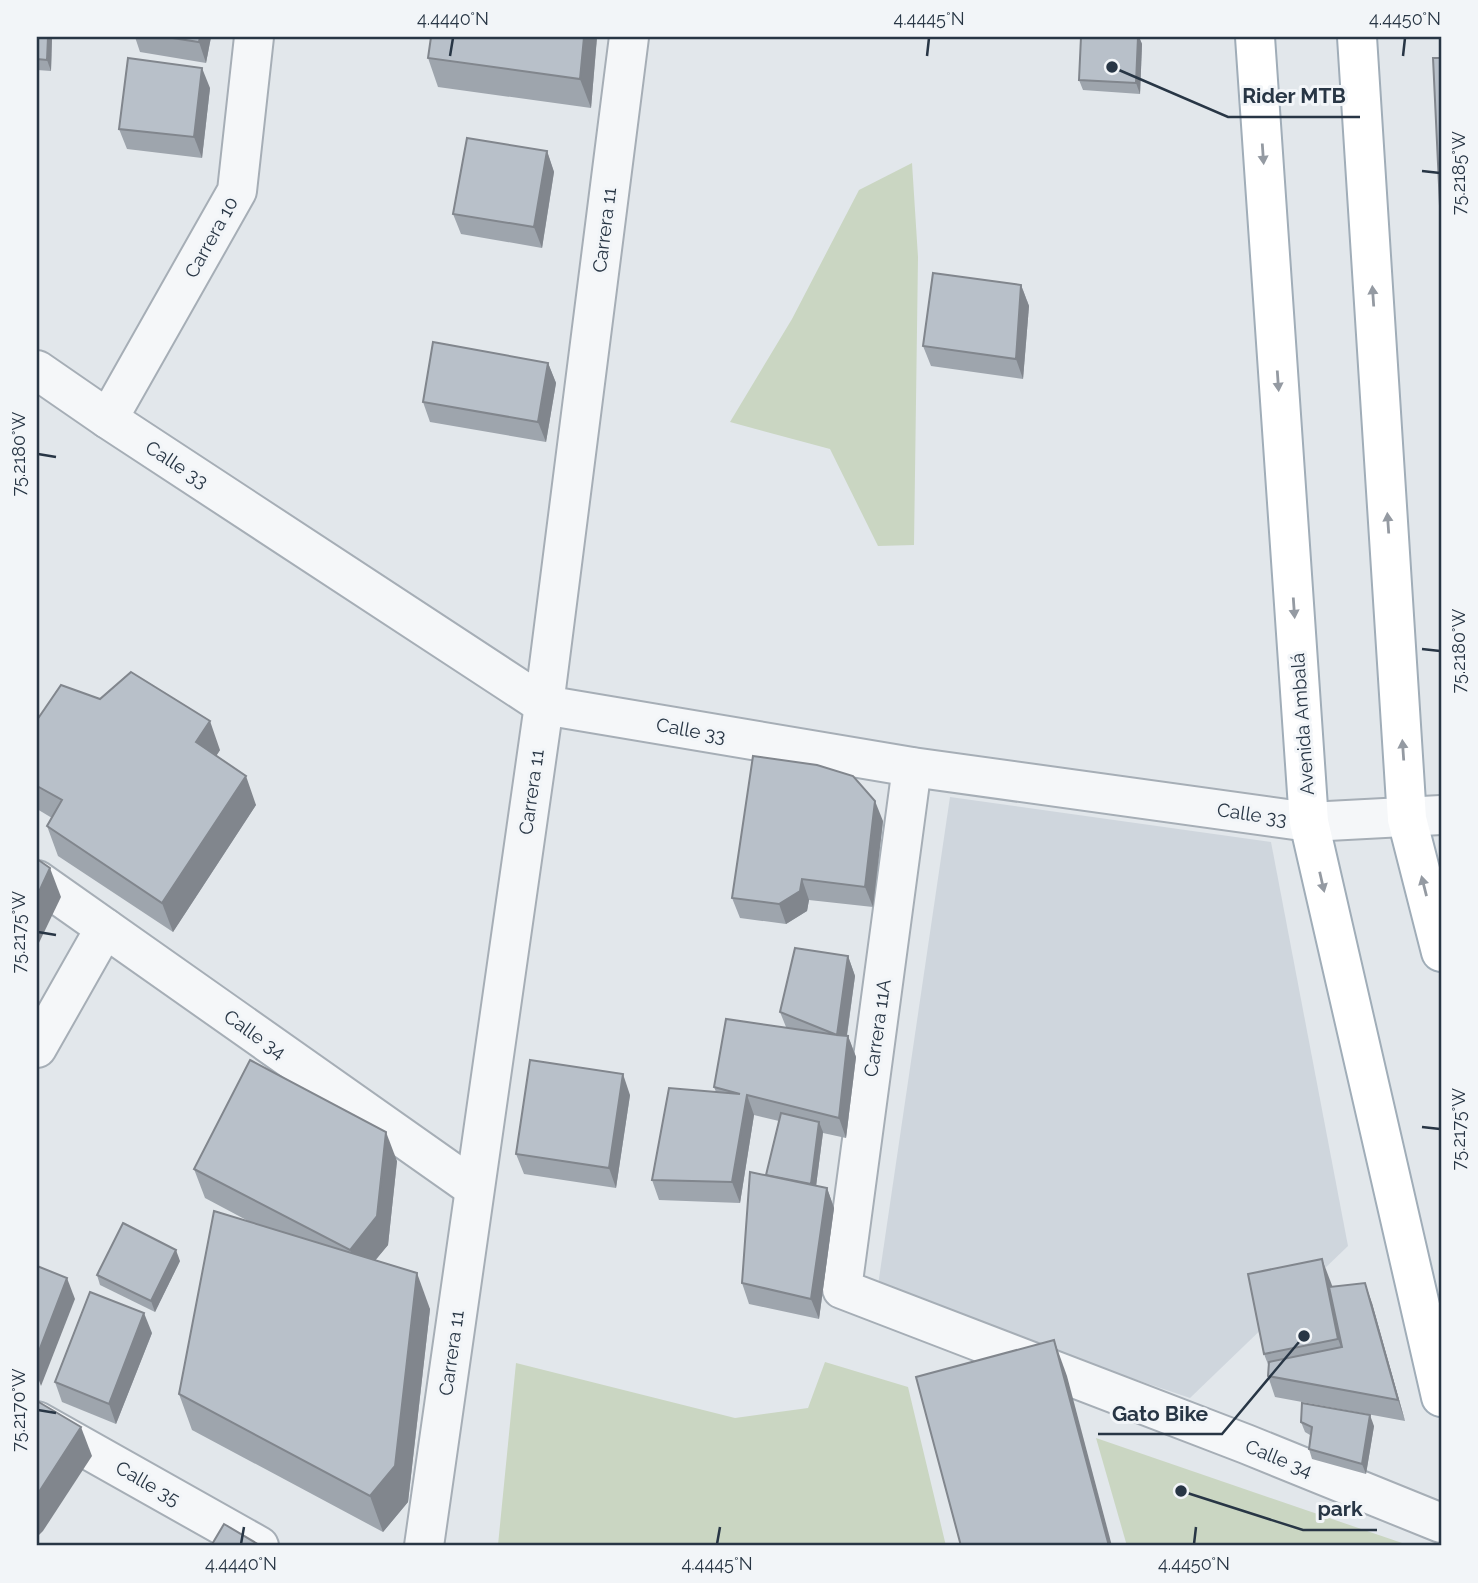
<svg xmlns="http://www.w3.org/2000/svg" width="1478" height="1583" font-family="Raleway,sans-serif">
<rect width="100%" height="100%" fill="#e2e7eb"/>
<polygon fill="#cfd6dd" points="950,797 1271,842 1348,1246 1190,1398 877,1292"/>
<g fill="#cad6c2">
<polygon points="912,163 918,257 914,545 878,546 830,449 730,422 792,319 859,190"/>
<polygon points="825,1362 908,1387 946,1546 498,1545 516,1363 735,1418 808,1408"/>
<polygon points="1096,1438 1405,1544 1406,1546 1127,1546"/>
</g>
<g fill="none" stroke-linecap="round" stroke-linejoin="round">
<g stroke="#a6aeb6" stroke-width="42">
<g id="street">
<polyline points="37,370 108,419 544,705 912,767 1309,822 1441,815"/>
<polyline points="108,419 237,191 254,37"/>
<polyline points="912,767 842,1289 1246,1444 1441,1523"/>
<polyline points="37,880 474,1188"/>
<polyline points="37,1048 105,928"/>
<polyline points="37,1421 259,1546"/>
<polyline points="424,1546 544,705 629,37"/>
</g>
</g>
<g stroke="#a0adb8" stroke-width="42">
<g id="primary">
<polyline points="1255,37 1309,822 1441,1397"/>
<polyline points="1357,37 1407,819 1441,952"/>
</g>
</g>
<use href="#street" stroke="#f5f7f9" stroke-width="38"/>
<use href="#primary" stroke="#fff" stroke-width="38"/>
</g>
<g fill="#9ea5ad">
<polygon points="37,37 52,37 51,71 37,70"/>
<polygon points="135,37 211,37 206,63 140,52"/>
<polygon points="597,37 591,108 438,87 428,58"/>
<polygon points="1081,37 1139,37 1142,44 1140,94 1083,90 1079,80"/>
<polygon points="210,88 202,158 127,149 119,129"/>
<polygon points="547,151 554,172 542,248 461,234 453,214"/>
<polygon points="1021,285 1029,306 1023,379 931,366 923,346"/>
<polygon points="548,363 556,383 546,442 430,422 423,402"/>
<polygon points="37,720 220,750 216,756 256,805 173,932 58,856 47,826 52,818 37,809"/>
<polygon points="883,821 873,907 809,900 807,911 786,924 740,918 732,898"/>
<polygon points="848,956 855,976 847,1036 848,1036 856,1057 846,1138 823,1133 816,1186 827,1188 834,1208 819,1319 749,1304 742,1283 779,1121 754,1115 740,1203 659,1200 652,1180 716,1092 714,1087 786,1027 780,1012"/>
<polygon points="630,1095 616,1188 524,1174 516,1154"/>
<polygon points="397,1161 388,1245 375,1260 430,1309 408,1502 383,1532 192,1430 179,1394 252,1223 205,1198 194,1169"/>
<polygon points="180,1261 155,1312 100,1285 97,1275"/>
<polygon points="1332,1287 1372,1303 1405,1421 1275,1397 1268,1376 1269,1367 1264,1354"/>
<polygon points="152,1333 116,1424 62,1402 55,1382"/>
<polygon points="1301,1422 1374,1426 1366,1474 1312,1459 1309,1449 1310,1435 1305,1432"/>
</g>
<g fill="#81868d">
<polygon points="48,37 52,37 51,71 47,60"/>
<polygon points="200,37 211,37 206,63 199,42"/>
<polygon points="584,37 597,37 591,108 580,79"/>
<polygon points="1138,37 1139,37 1142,44 1140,94 1136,83"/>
<polygon points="202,68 210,88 202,158 194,137"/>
<polygon points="547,151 554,172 542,248 534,227"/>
<polygon points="1021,285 1029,306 1023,379 1016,359"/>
<polygon points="548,363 556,383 546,442 538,422"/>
<polygon points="210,721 220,750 206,772 196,742"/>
<polygon points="246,776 256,805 173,932 162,903"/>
<polygon points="875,801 883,821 873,907 865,887"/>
<polygon points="50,868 61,897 37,947 37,896"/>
<polygon points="802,879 809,900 807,911 786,924 779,904"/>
<polygon points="848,956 855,976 844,1055 837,1035"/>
<polygon points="848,1036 856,1057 846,1138 839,1118"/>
<polygon points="623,1074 630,1095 616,1188 609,1168"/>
<polygon points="747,1095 754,1115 740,1203 732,1182"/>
<polygon points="819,1122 823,1132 815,1194 811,1184"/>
<polygon points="386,1132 397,1161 388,1245 360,1279 350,1250"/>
<polygon points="827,1188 834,1208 819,1319 811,1299"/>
<polygon points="176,1250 180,1261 155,1312 151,1301"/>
<polygon points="1322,1259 1333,1288 1349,1368 1338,1339"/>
<polygon points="417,1273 430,1309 408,1502 383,1532 370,1496"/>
<polygon points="67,1278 75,1299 41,1386 37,1375 37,1356"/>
<polygon points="1365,1283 1372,1303 1405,1421 1398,1400"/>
<polygon points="144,1313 152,1333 116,1424 109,1404"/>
<polygon points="1054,1340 1067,1376 1112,1546 1109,1546"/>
<polygon points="1370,1415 1374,1426 1366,1474 1362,1464"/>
<polygon points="81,1427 92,1456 43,1531 37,1537 37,1495"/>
</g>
<g fill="#b8c0c9" stroke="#81868d" stroke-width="2">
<polygon points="37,37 48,37 47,60 37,59"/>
<polygon points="166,37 200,37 199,42"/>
<polygon points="431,37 584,37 580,79 428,58"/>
<polygon points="1081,37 1138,37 1136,83 1079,80"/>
<polygon points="128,58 202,68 194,137 119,129"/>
<polygon points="1433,58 1441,58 1441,227"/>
<polygon points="467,138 547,151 534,227 453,214"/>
<polygon points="933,273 1021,285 1016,359 923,346"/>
<polygon points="433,342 548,363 538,422 423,402"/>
<polygon points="131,672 210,721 196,742 246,776 162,903 47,826 62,800 37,786 37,720 61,685 100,699"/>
<polygon points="753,756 817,765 853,776 875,801 865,887 802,879 800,891 779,904 732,898"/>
<polygon points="37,859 50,868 37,896"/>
<polygon points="795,948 848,956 837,1035 848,1036 839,1118 747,1095 732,1182 652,1180 669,1088 740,1094 714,1087 726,1019 837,1035 780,1012"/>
<polygon points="250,1060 386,1132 377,1216 350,1250 194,1169"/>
<polygon points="530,1060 623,1074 609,1168 516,1154"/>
<polygon points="781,1113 819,1122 811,1184 766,1175"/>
<polygon points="750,1172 827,1188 811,1299 742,1283"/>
<polygon points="214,1211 417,1273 395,1466 370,1496 179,1394"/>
<polygon points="123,1223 176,1250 151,1301 97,1275"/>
<polygon points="1322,1259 1338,1339 1264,1354 1248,1274"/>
<polygon points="37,1266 67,1278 37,1356"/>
<polygon points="1365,1283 1398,1400 1268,1376 1269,1362 1342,1347 1329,1287"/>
<polygon points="90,1292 144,1313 109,1404 55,1382"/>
<polygon points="1054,1340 1109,1546 961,1546 916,1377"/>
<polygon points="37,1401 81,1427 37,1495"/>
<polygon points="1302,1403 1370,1415 1362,1464 1309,1449 1312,1427 1301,1422"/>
<polygon points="224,1524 261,1546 211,1546"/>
</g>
<defs><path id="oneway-solid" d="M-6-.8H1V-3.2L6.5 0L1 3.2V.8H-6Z" transform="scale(1.75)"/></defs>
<g fill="#949aa2">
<use href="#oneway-solid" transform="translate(1263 154) rotate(86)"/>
<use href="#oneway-solid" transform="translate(1373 296) rotate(-94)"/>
<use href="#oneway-solid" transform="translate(1278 381) rotate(86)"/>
<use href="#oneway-solid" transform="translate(1388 523) rotate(-94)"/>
<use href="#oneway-solid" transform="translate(1294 608) rotate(86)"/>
<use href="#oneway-solid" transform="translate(1403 750) rotate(-94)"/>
<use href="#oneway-solid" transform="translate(1322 882) rotate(77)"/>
<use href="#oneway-solid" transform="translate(1424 886) rotate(-104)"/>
</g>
<path fill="none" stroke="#283645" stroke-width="2.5" d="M450,56L453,38M927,56L929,38M1403,56L1405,38M1422,171L1440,173M38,454L56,457M1422,649L1440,651M38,932L56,935M1422,1127L1440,1129M38,1410L56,1413M241,1544L244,1527M717,1544L720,1527M1194,1544L1196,1527"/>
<g text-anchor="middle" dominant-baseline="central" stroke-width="6" stroke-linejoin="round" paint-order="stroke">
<g font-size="19" fill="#283645" stroke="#f2f5f8">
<text transform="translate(604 230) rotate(-83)">Carrera 11</text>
<text transform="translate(211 237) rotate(-61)">Carrera 10</text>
<text transform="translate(177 464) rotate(33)">Calle 33</text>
<text transform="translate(1302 724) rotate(-94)">Avenida Ambalá</text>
<text transform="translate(691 730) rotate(10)">Calle 33</text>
<text transform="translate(531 792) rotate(-82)">Carrera 11</text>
<text transform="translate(1252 814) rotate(8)">Calle 33</text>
<text transform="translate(877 1028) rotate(-82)">Carrera 11A</text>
<text transform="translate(255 1034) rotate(35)">Calle 34</text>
<text transform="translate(451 1353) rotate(-82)">Carrera 11</text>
<text transform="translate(1279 1458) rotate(22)">Calle 34</text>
<text transform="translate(148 1483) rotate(30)">Calle 35</text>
</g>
</g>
<path fill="none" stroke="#283645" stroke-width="2.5" d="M1112 67L1228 117H1360M1304 1336L1222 1434H1098M1181 1491L1303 1530H1377"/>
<g fill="#283645" stroke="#f2f5f8" stroke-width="2.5">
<circle cx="1112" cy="67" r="7"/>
<circle cx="1304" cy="1336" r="7"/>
<circle cx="1181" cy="1491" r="7"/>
</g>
<g font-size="21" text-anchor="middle" font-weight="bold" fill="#283645" stroke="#f2f5f8" stroke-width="6" stroke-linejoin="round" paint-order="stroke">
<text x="1294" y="103">Rider MTB</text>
<text x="1160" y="1421">Gato Bike</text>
<text x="1340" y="1516">park</text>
</g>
<rect width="1478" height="1583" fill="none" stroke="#f2f5f8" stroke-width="77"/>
<rect x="38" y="38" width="1402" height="1506" fill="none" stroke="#283645" stroke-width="2.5"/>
<g font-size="18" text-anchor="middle" fill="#283645">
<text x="453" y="25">4.4440°N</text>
<text x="929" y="25">4.4445°N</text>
<text x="1405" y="25">4.4450°N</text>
<text transform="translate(1459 173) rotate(-90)" y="6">75.2185°W</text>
<text transform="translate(19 454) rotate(-90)" y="6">75.2180°W</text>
<text transform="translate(1459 651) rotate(-90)" y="6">75.2180°W</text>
<text transform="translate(19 932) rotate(-90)" y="6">75.2175°W</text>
<text transform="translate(1459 1129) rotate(-90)" y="6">75.2175°W</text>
<text transform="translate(19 1410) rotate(-90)" y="6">75.2170°W</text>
<text x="241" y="1570">4.4440°N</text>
<text x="717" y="1570">4.4445°N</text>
<text x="1194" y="1570">4.4450°N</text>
</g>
</svg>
